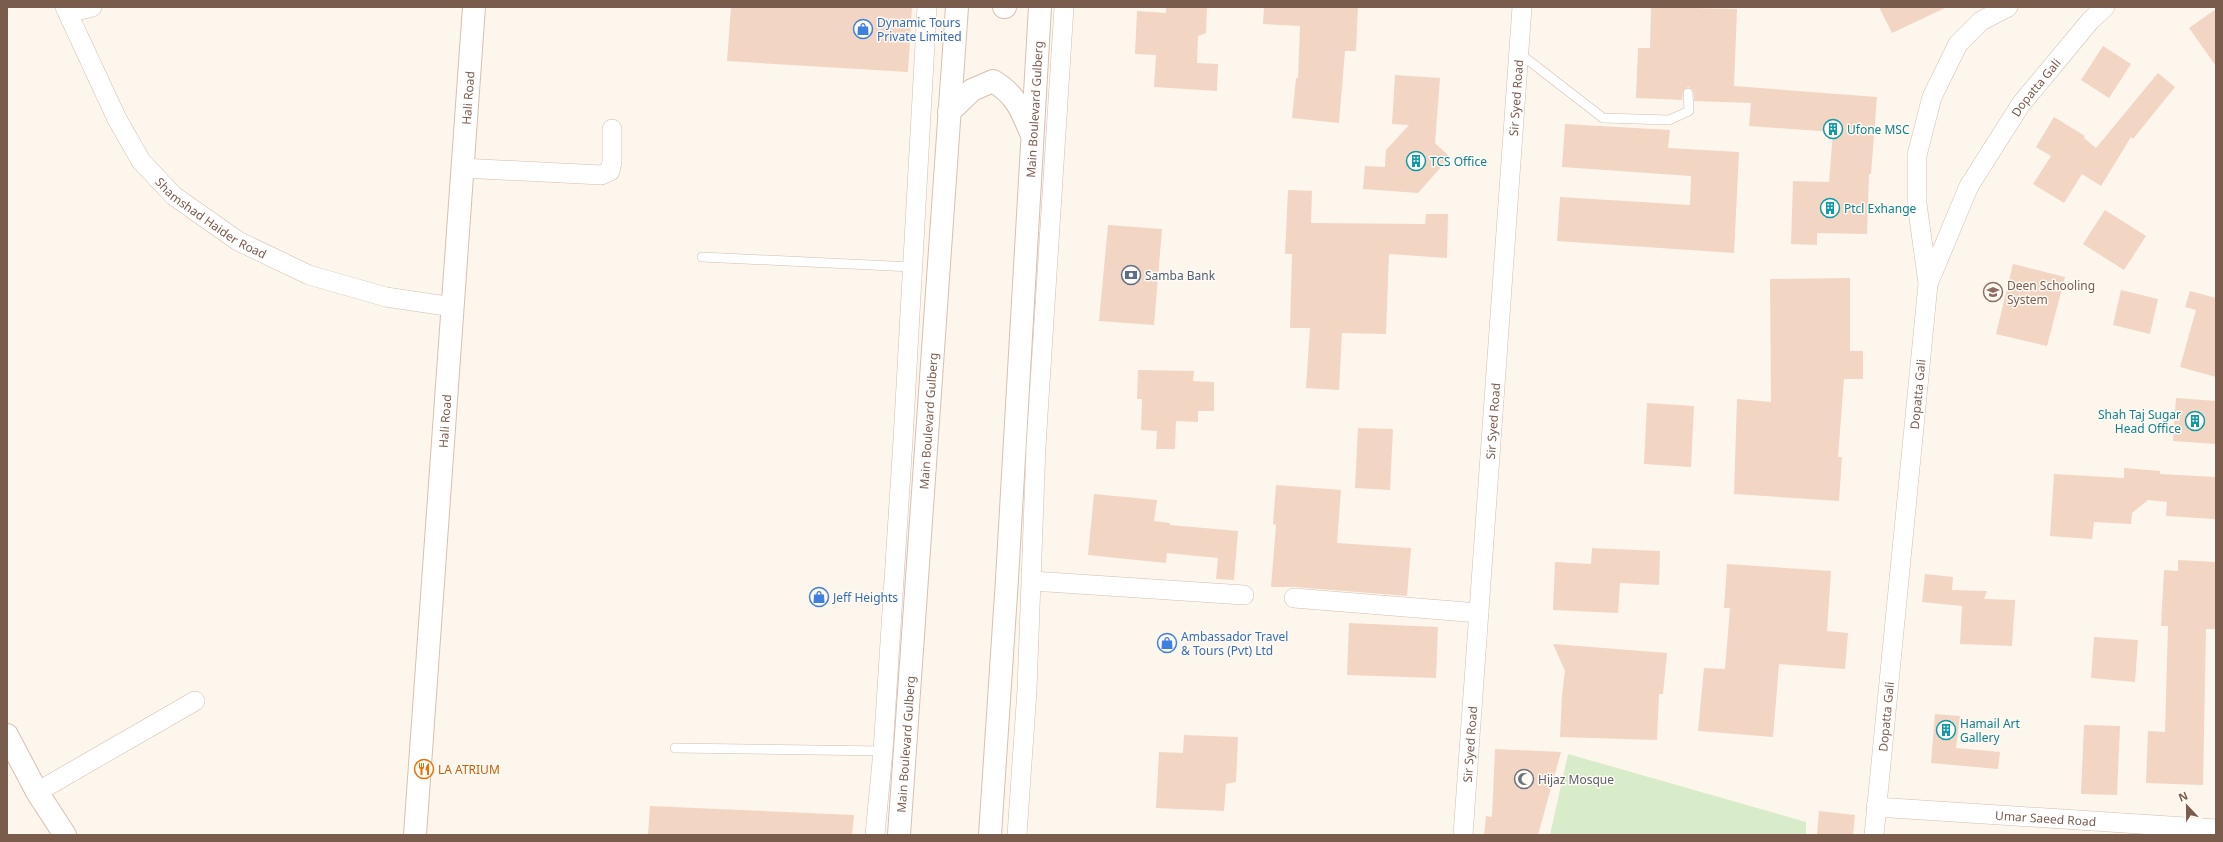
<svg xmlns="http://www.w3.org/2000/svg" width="2223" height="842" font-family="'Noto Sans',sans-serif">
<rect width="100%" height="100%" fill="#fdf6ec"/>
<polygon fill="#d8ecc9" points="1568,754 1806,822 1806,835 1550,835"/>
<g fill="#f3d5c3">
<polygon points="731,7 912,7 908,72 727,61"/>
<polygon points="1166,7 1207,7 1206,33 1198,36 1197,63 1218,64 1217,91 1154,87 1156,55 1135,54 1137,11 1166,13"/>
<polygon points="1264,7 1358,7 1356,51 1345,51 1339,123 1292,118 1296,78 1298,78 1300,26 1263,24"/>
<polygon points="1651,7 1737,9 1734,86 1877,97 1871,174 1869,174 1867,234 1817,233 1817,245 1791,244 1793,181 1829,182 1833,132 1749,126 1751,103 1694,101 1693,90 1688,87 1683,91 1682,100 1636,98 1638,48 1650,48"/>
<polygon points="1879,7 1947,7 1892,33"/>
<polygon points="2216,9 2216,66 2189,28"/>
<polygon points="2103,46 2131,64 2109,98 2081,80"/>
<polygon points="2158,73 2175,87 2133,139 2131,137 2101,186 2082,174 2064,203 2033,184 2051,156 2036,147 2054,117 2085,136 2084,138 2096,148"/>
<polygon points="1395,75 1440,78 1435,143 1450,157 1418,193 1363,189 1365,166 1385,167 1386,150 1409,125 1392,124"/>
<polygon points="1565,124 1670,130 1668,148 1739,152 1734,253 1557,241 1560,197 1690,205 1691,176 1562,167"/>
<polygon points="1288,190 1312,191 1311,223 1425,224 1426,214 1448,214 1447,258 1389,254 1386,334 1342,333 1339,390 1306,388 1310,328 1290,328 1292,254 1285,254"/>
<polygon points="2105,210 2146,236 2124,270 2083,244"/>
<polygon points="1108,225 1162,229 1154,325 1099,321"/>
<polygon points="2013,264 2065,277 2047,346 1996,334"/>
<polygon points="1850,278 1850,351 1863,351 1863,379 1844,379 1838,457 1842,457 1839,501 1734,494 1737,399 1771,402 1770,279"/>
<polygon points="2121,290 2158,299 2150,334 2113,325"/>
<polygon points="2190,291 2216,298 2216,377 2180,367 2196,310 2185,307"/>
<polygon points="1138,370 1194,371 1193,381 1214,382 1214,411 1198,411 1198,422 1176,421 1175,449 1156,449 1157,431 1141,430 1142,399 1137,399"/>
<polygon points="2176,398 2216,401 2216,444 2173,441"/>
<polygon points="1647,403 1694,406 1691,467 1644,464"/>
<polygon points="1358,428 1393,429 1390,490 1355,488"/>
<polygon points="2124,468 2160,471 2160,474 2216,477 2215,519 2166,516 2167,502 2148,500 2132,513 2131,524 2094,522 2092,539 2050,536 2054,474 2124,478"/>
<polygon points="1276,485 1341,490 1337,543 1411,548 1407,596 1295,587 1271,587 1276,525 1273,524"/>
<polygon points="1094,494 1157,500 1154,521 1170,523 1170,525 1238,531 1234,580 1216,579 1218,558 1167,553 1166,563 1088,555"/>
<polygon points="1592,548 1660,551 1659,585 1620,583 1618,613 1553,610 1555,562 1591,564"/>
<polygon points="2178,560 2216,562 2216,629 2206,629 2203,785 2146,783 2148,731 2165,732 2168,626 2161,626 2164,570 2178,571"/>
<polygon points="1727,564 1831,571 1827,631 1848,633 1845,669 1779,664 1773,737 1698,731 1704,668 1725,669 1730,608 1724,608"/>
<polygon points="1925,574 1953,577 1952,590 1987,591 1984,599 2015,600 2012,646 1960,644 1962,606 1922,602"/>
<polygon points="1349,623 1438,627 1436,678 1347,675"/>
<polygon points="2094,637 2138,640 2135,682 2091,678"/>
<polygon points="1553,644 1667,653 1663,694 1659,694 1657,740 1560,737 1562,695 1565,671"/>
<polygon points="1935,714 1960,716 1956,748 2000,752 1998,769 1931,763"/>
<polygon points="2084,725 2120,726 2117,795 2081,794"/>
<polygon points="1184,735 1238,737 1236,782 1226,784 1224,811 1156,808 1159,752 1183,753"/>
<polygon points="1495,749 1561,752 1538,835 1484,835 1486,816 1492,817"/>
<polygon points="650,806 854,815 852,835 648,835"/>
<polygon points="1819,811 1855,815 1853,835 1817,835"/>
</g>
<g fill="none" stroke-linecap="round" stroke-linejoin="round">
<g stroke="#d1beb0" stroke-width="10">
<g id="lane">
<polyline points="1519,53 1603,118 1669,120 1689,111 1688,93"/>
<polyline points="702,257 912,267"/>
<polyline points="675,748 883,751"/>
</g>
</g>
<g stroke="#d1beb0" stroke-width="20">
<g id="street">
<path id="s1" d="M65,7L117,119L141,161L174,196L238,241L309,275L386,297L453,307"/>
<polyline points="68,13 92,7"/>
<polyline points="462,168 601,175 610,171 612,162 612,129"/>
<polyline points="1928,283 1917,204 1917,155 1932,97 1958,44 1981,21 2008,7"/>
<polyline points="1032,581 1244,595"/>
<polyline points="1294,598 1479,613"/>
<polyline points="37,792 195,701"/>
<path id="s2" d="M1876,807L2216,829"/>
<polyline points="875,835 883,751 903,440 927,7"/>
<polyline points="1017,835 1027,690 1036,446 1064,7"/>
<path id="s3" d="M1463,835L1522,7"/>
<path id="s4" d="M1874,835L1928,284L1969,186L2021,104L2090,21L2105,7"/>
</g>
</g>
<g stroke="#d6c0b0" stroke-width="24">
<g id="secondary">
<polyline points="1004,7 1005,7"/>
<path d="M949,112L972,90L993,81C1016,95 1021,109 1031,133"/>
<polyline points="7,735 37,792 65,835"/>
<path id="s5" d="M415,835L474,7"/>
<path id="s6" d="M899,835L957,7"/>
<path id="s7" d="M990,835L1007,579L1040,7"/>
</g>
</g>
<use href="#lane" stroke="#fff" stroke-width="9"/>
<use href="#street" stroke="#fff" stroke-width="19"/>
<use href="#secondary" stroke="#fff" stroke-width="22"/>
</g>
<defs>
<g id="shop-ring" transform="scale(1)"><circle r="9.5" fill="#fffaf3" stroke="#3f7fe0" stroke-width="1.5"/><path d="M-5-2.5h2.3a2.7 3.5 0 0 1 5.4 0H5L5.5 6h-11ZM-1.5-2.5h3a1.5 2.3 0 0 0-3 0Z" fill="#3f7fe0"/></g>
<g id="building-ring" transform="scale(1)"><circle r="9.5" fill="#fffaf3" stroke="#0f9aa8" stroke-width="1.5"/><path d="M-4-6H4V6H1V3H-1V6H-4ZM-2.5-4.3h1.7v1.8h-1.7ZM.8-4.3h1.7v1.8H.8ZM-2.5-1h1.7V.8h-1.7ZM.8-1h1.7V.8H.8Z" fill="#0f9aa8"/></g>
<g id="bank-ring" transform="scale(1)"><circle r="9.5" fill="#fffaf3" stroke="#5c6f8a" stroke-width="1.5"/><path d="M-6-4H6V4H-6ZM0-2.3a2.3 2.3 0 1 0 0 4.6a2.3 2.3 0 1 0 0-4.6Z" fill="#5c6f8a"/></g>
<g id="school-ring" transform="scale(1)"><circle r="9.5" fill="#fffaf3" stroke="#8d6e63" stroke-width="1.5"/><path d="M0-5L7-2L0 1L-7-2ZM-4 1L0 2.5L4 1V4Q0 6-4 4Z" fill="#8d6e63"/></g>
<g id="restaurant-ring" transform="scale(1)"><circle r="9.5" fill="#fffaf3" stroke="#e8710a" stroke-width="1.5"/><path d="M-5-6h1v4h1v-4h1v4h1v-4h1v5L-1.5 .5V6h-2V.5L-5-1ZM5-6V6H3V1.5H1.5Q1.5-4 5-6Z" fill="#e8710a"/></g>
<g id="mosque-ring" transform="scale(1)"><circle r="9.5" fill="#fffaf3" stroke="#6b7280" stroke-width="1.5"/><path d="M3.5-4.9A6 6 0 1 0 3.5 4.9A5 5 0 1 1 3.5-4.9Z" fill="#6b7280"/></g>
</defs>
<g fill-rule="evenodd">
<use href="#shop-ring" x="863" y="29"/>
<use href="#building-ring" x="1833" y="129"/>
<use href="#building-ring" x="1416" y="161"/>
<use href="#building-ring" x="1830" y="208"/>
<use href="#bank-ring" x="1131" y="275"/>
<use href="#school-ring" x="1993" y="292"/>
<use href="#building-ring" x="2195" y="421"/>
<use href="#shop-ring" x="819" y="597"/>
<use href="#shop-ring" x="1167" y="643"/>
<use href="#building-ring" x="1946" y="730"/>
<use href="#restaurant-ring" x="424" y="769"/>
<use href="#mosque-ring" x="1524" y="779"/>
</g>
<g text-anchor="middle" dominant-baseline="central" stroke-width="3" stroke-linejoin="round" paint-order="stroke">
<g font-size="12" fill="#366cbe" stroke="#fffaf3" text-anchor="start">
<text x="877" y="22">Dynamic Tours<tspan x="877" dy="14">Private Limited</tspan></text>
<text x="833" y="597">Jeff Heights</text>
<text x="1181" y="636">Ambassador Travel<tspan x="1181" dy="14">&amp; Tours (Pvt) Ltd</tspan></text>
</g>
<g font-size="12" fill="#7a5c4d" stroke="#fffaf3">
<text stroke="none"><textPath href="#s4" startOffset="779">Dopatta Gali</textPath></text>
<text stroke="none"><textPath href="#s5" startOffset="739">Hali Road</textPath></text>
<text stroke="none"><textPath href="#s3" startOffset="739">Sir Syed Road</textPath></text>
<text stroke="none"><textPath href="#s7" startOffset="727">Main Boulevard Gulberg</textPath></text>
<text stroke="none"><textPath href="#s1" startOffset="263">Shamshad Haider Road</textPath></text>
<text stroke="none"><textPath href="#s4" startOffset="443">Dopatta Gali</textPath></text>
<text stroke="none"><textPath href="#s5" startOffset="415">Hali Road</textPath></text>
<text stroke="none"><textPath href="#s6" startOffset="415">Main Boulevard Gulberg</textPath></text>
<text stroke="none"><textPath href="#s3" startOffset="415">Sir Syed Road</textPath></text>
<text stroke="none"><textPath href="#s4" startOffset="119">Dopatta Gali</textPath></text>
<text stroke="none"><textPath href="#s6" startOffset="91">Main Boulevard Gulberg</textPath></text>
<text stroke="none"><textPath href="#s3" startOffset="91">Sir Syed Road</textPath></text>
<text stroke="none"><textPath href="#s2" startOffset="170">Umar Saeed Road</textPath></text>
</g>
<g font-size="12" fill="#0d838f" stroke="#fffaf3" text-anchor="start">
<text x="1847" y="129">Ufone MSC</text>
<text x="1430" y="161">TCS Office</text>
<text x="1844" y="208">Ptcl Exhange</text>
<text x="2181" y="414" text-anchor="end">Shah Taj Sugar<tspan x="2181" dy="14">Head Office</tspan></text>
<text x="1960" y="723">Hamail Art<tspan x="1960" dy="14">Gallery</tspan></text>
</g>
<g font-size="12" fill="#4e5e75" stroke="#fffaf3" text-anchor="start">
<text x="1145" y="275">Samba Bank</text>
</g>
<g font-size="12" fill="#785e54" stroke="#fffaf3" text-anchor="start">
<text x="2007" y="285">Deen Schooling<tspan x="2007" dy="14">System</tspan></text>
</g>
<g font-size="12" fill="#c56008" stroke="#fffaf3" text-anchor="start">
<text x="438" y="769">LA ATRIUM</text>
</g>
<g font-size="12" fill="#5b616d" stroke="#fffaf3" text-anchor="start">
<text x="1538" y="779">Hijaz Mosque</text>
</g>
</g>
<rect width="2223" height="842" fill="none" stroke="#7a5c4d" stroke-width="16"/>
<g transform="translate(2187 806) rotate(338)" stroke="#fffaf3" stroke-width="3" paint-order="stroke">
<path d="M0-3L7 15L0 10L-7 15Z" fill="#7a5c4d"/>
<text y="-6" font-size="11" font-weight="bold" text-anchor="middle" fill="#7a5c4d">N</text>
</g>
</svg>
